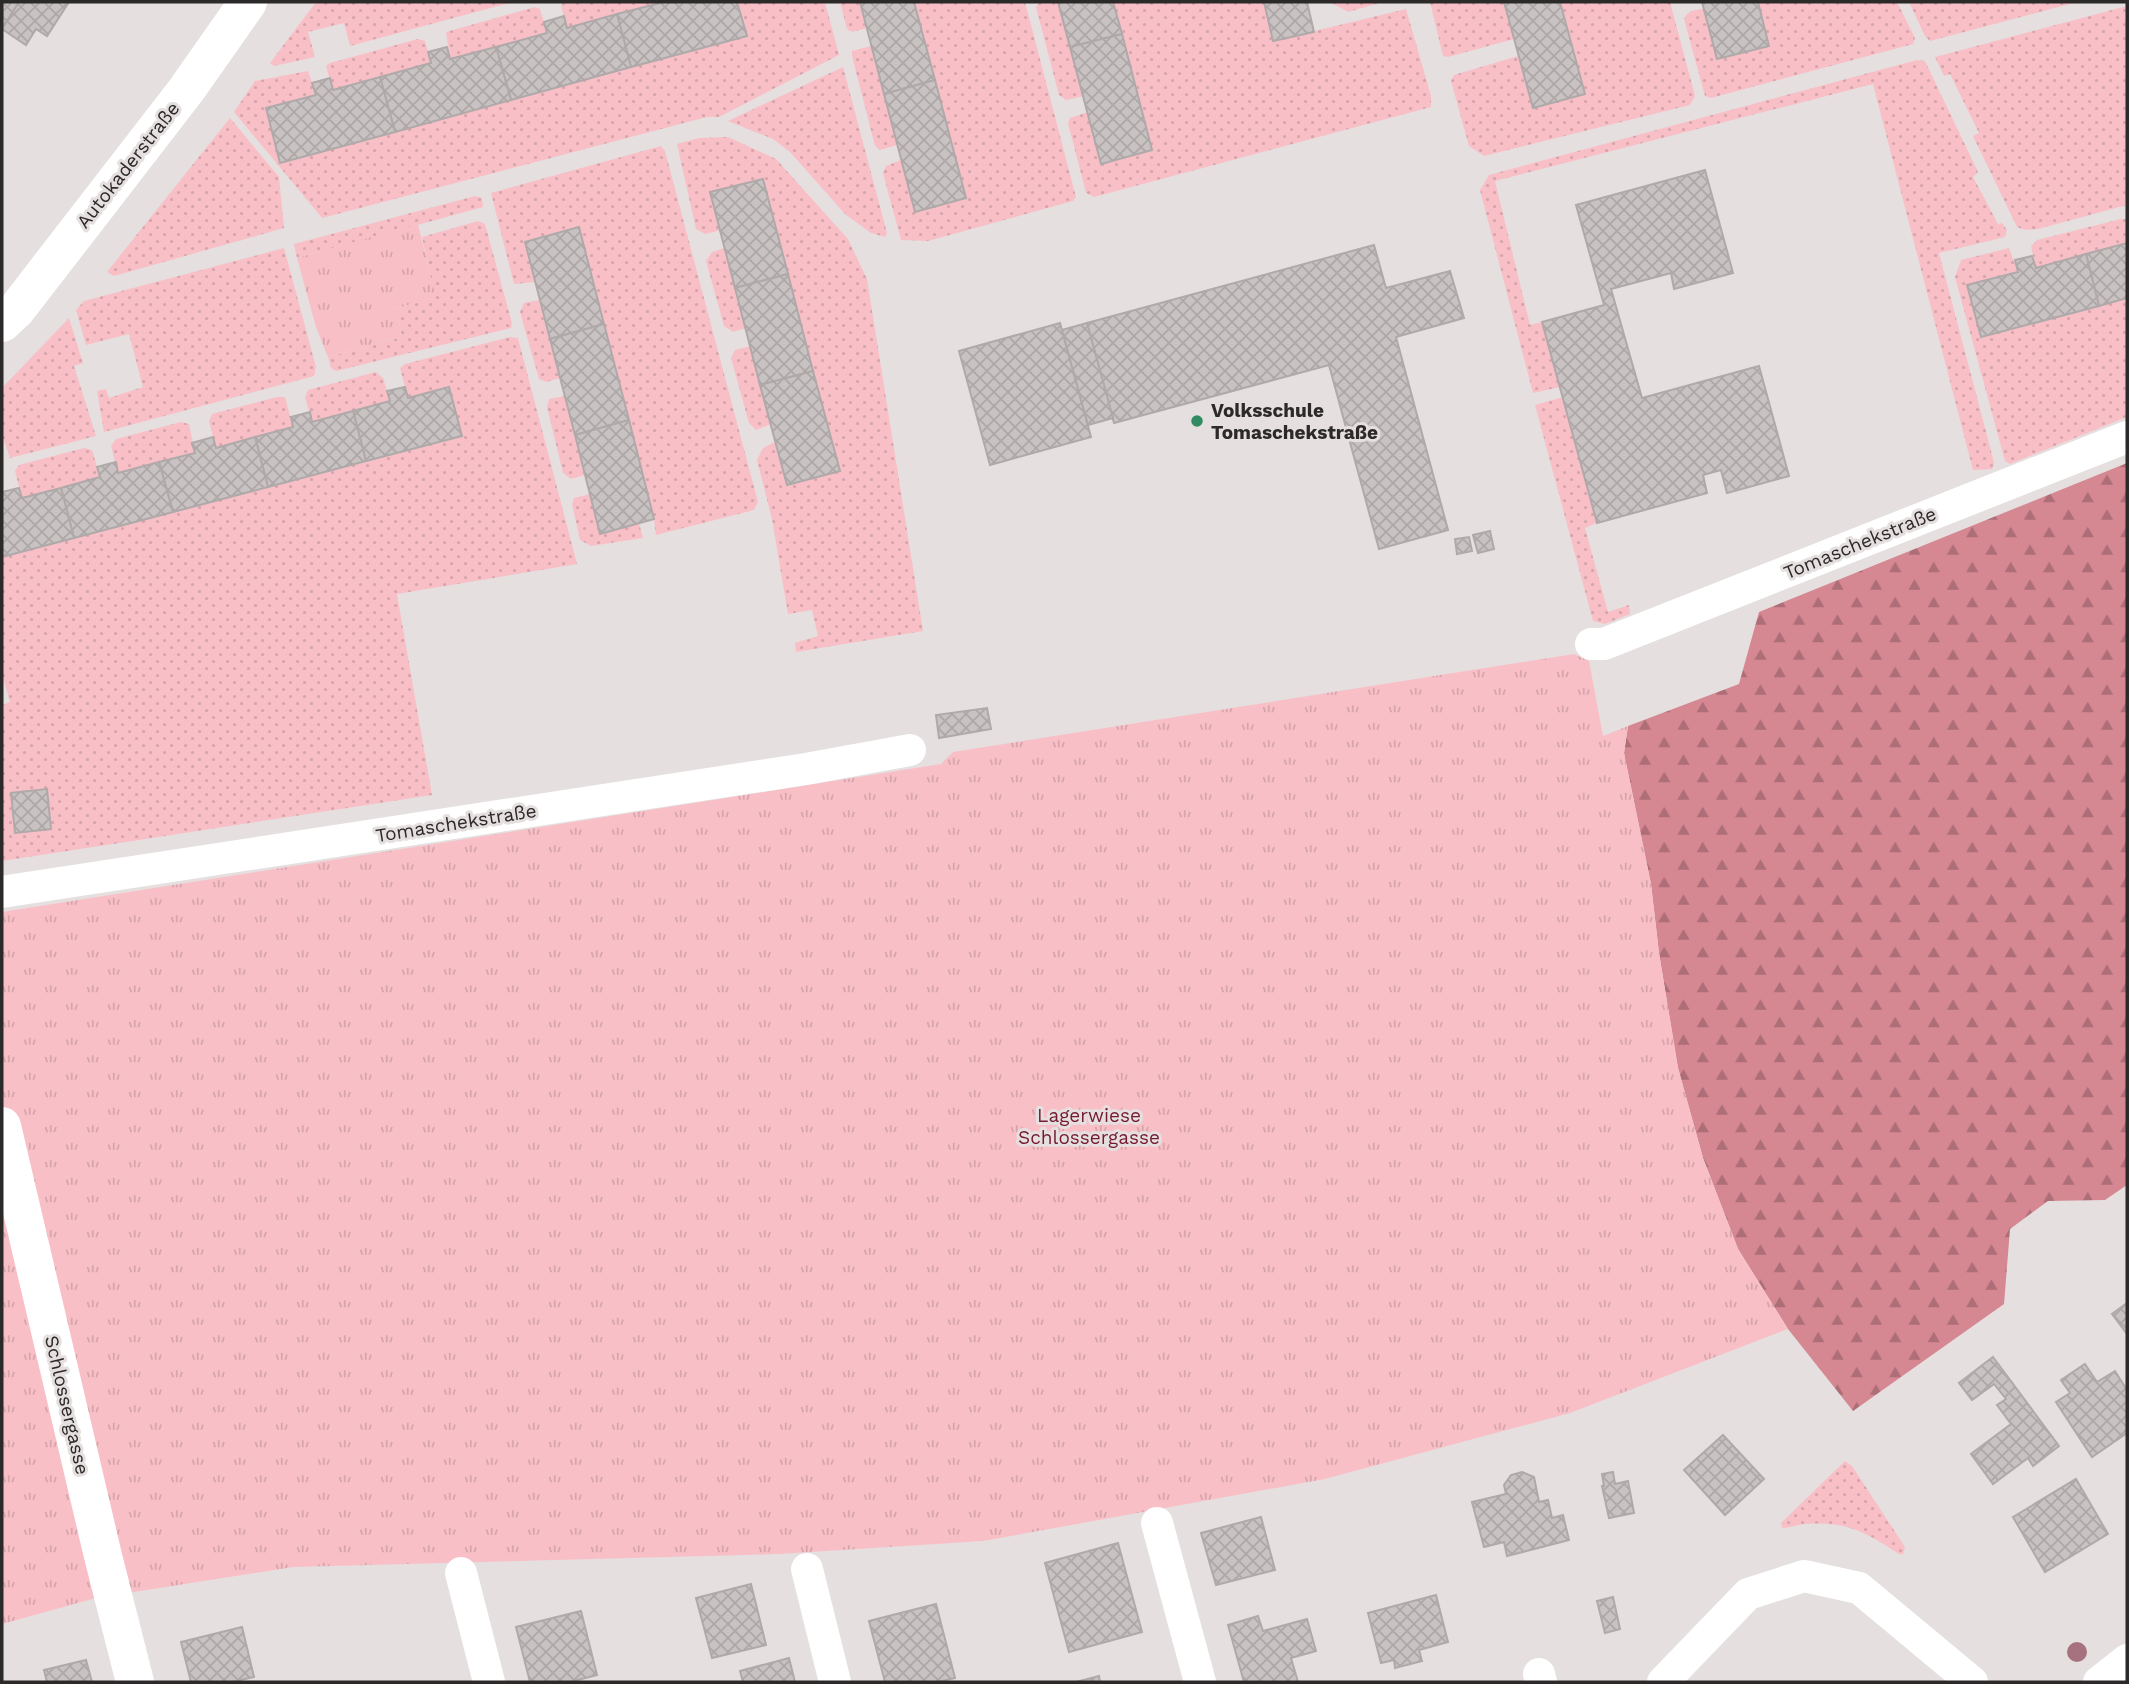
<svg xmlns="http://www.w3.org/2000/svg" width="2129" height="1684" font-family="'Work Sans',sans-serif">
<defs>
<pattern id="grass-dots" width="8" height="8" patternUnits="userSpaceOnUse" patternTransform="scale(1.75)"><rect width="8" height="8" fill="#f9bfc7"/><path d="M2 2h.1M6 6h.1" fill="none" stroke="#d6a4ab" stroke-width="1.8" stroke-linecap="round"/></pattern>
<pattern id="forest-firs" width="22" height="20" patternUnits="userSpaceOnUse" patternTransform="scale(1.75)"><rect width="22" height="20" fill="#d58792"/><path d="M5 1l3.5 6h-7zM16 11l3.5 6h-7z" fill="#ad6e77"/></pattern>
<pattern id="park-tufts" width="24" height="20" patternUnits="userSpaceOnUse" patternTransform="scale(1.75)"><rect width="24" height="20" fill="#f9bfc7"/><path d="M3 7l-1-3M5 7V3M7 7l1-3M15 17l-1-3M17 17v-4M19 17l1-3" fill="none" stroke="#d6a4ab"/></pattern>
<pattern id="building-cross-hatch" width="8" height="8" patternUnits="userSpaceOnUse" patternTransform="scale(1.75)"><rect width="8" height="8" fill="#c9c2c3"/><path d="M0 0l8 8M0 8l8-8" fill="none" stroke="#ada7a8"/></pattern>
</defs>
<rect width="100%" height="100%" fill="#e5dfdf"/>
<g fill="url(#grass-dots)">
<polygon points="316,2 513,2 350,46 344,23 308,32 315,57 274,66 270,63"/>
<polygon points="562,2 664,2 567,28 561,6"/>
<polygon points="737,2 825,2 839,55 719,117 707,117 322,218 234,112 255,81 308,71 316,95 266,108 281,162 746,36"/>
<polygon points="840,2 860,2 867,28 852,32 847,29"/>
<polygon points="914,2 1025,2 1076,197 1073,201 928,241 901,240 883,173 886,166 901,160 915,212 966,198"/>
<polygon points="1040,2 1058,2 1084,96 1066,100 1059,95 1036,7"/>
<polygon points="1113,2 1264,2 1273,41 1406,9 1431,96 1431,107 1094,197 1086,193 1068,123 1070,118 1088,112 1152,150"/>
<polygon points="1330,2 1383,2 1348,12"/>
<polygon points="1430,2 1504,2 1514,39 1448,57 1443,56"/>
<polygon points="1560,2 1670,2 1695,96 1690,105 1484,156 1469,146 1451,81 1454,75 1518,56 1533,108 1585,94"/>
<path d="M1758,2H1897L1915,38L1913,44L1711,98L1705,96L1684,19C1688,10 1695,10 1704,9L1717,59L1769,46Z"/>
<polygon points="1909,2 1952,2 1953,4 1961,2 2078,2 1930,41 1925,36"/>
<polygon points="2127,6 2127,205 2038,229 2025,230 2017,227 1973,136 1979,133 1950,74 1944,76 1935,57"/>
<polygon points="535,7 540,9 547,33 450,59 446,32"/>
<polygon points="418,39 425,41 431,63 333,90 326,66 330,63"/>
<polygon points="871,46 897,145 880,150 875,146 852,56 852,51"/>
<polygon points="1917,60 1925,61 1978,172 1973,177 1998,224 2002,223 2007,230 2005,237 1939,253 1990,447 1994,463 1992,469 1973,470 1873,84 1495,181 1530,325 1542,322 1560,387 1533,393 1480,190 1489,175"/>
<polygon points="843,67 887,233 885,237 871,233 845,214 790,152 773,139 728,121"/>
<polygon points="230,118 279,177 284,228 114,276 107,272"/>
<polygon points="728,137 776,159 848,239 867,279 923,631 796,652 795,643 818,636 812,610 788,614 772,519 757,460 763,448 775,442 787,485 839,471 763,179 711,192 721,230 705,234 696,229 677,144 699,138"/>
<polygon points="661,146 665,151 758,502 754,510 656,535 654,519 579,228 525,242 535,282 514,284 491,193"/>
<polygon points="475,196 482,198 483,207 297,258 294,244"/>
<polygon points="2121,219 2127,219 2127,243 2036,268 2031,246 2037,240"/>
<polygon points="478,221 485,224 512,323 511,328 336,371 331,368 328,357 402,337 396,308 435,298 422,237"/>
<polygon points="284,248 316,367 314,376 104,432 97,391 106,389 109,398 143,387 129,334 86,345 76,310 84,301"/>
<polygon points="725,248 746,328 733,332 724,326 706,261 712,252"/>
<polygon points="2009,248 2018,272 1981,337 2127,298 2127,417 2010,464 2005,461 1955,277 1961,260"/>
<polygon points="539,300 560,378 546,382 539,379 520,312 524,303"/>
<polygon points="69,318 83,363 74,366 96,436 10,458 2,435 2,388"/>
<polygon points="510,337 518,338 577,564 397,594 432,795 2,861 2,705 10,702 2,674 2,557 461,437 449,387 408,398 400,368 405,364"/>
<polygon points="751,346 771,424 756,430 749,423 731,358 735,350"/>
<polygon points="376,372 383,378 390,401 312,422 305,397 308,390"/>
<polygon points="565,396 585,475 571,479 563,473 547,407 549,399"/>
<polygon points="277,397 285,397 293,427 216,448 209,421 212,414"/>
<polygon points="1563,397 1597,523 1585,528 1608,612 1629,605 1630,614 1605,624 1593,621 1535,405"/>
<polygon points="181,422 189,424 195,453 118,473 111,446 116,439"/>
<polygon points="84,448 92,450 100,477 22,498 15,471 19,465"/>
<polygon points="590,494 600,533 639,523 643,538 591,546 580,540 572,504 574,498"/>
<path d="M1845,1461L1852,1466L1905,1547L1903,1554H1899C1864,1531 1846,1521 1804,1524C1796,1525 1789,1528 1782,1528L1781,1523Z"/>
</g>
<polygon fill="url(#forest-firs)" points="2127,463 2127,1185 2105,1200 2048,1201 2010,1229 2004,1304 1853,1411 1788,1329 1738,1249 1703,1158 1678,1068 1659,953 1651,884 1624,753 1628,726 1739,684 1759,612"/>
<g fill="url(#park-tufts)">
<polygon points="418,224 436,298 396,308 402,337 328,357 316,327 297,258"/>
<polygon points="1574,654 1589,661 1603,736 1628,726 1624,753 1651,884 1659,953 1678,1068 1703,1158 1738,1249 1788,1329 1570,1413 1325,1479 983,1541 779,1554 293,1567 96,1598 2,1624 2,912 941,764 953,752"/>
</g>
<g fill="url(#building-cross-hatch)" stroke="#afa9a9" stroke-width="2">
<polygon points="2,2 19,2 2,29 3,12"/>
<polygon points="19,2 69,2 47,36 36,29 26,45 2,29"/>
<polygon points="664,2 737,2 747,36 631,67 617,14"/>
<polygon points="860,2 914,2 935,80 884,94"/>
<polygon points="1058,2 1113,2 1122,34 1070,47"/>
<polygon points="1264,2 1307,2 1314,32 1273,41"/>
<polygon points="1504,2 1560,2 1585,94 1533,108"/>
<polygon points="1702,2 1758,2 1769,46 1717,59"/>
<polygon points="617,14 631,67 511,100 496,47 547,33 544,22 564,16 567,28"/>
<polygon points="1122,34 1152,150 1101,164 1070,47"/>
<polygon points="447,47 450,59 496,47 511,100 395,132 380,77 431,63 428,52"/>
<polygon points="380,77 395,132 280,163 266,108 316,95 312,83 330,78 333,90"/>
<polygon points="935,80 966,198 915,212 884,94"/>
<polygon points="1705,170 1733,273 1674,289 1671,273 1611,289 1642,398 1759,366 1789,476 1727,493 1721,470 1703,475 1707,493 1597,523 1542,322 1604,305 1576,205"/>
<polygon points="763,179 788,274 735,288 710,192"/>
<polygon points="579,227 604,324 550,339 525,242"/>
<polygon points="2127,243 2127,298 2099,306 2086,254"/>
<polygon points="1374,245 1386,288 1450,271 1464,318 1396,337 1448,530 1379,549 1329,365 1114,423 1087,323"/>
<polygon points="2086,254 2099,306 1981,337 1967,285 2018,272 2015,260 2032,256 2036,268"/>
<polygon points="788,274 813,371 760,385 735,288"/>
<polygon points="1060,323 1091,437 990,465 959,351"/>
<polygon points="1087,323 1113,418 1088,425 1062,330"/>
<polygon points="604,324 629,420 575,435 550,339"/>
<polygon points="813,371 840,471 787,485 760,385"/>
<polygon points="405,387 408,398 449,387 462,436 366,461 353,411 390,401 387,391"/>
<polygon points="353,411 366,461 268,487 255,437 293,427 291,417 310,412 312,422"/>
<polygon points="629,420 654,519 600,534 575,435"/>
<polygon points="213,437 216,448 255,437 268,487 173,512 159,462 195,453 192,443"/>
<polygon points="116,462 118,473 159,462 173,512 74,538 61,488 100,477 97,467"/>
<polygon points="19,488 22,498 61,488 74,538 2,557 2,492"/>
<polygon points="1490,531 1494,549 1478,553 1473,535"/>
<polygon points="1469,537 1472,551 1457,554 1455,539"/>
<polygon points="987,708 991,729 939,738 936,715"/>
<polygon points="47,789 51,829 15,833 11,793"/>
<polygon points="2127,1303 2127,1334 2112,1314"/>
<polygon points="1993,1357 2059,1446 2033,1466 2028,1458 1993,1484 1971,1454 2011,1424 1997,1405 2006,1399 1994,1384 1972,1400 1959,1383"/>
<polygon points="2085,1364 2097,1382 2115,1371 2127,1390 2127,1433 2092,1457 2056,1402 2070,1393 2061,1380"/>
<polygon points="1723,1435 1764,1479 1725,1515 1684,1470"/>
<polygon points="1522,1472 1534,1477 1539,1502 1548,1500 1552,1518 1563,1515 1569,1540 1507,1556 1504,1542 1484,1547 1472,1502 1506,1494 1504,1485 1511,1475"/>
<polygon points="1613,1472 1615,1484 1628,1481 1634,1513 1609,1518 1602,1486 1604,1486 1602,1474"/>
<polygon points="2076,1479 2108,1534 2045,1572 2013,1517"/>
<polygon points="1261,1517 1275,1570 1216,1585 1201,1533"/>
<polygon points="1118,1543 1142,1632 1069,1652 1045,1563"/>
<polygon points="751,1584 766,1645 712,1658 696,1598"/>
<polygon points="1436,1595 1448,1642 1419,1650 1422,1661 1395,1668 1394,1660 1381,1663 1368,1613"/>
<polygon points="1613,1597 1620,1629 1605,1633 1597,1601"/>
<polygon points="936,1604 955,1678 938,1682 885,1682 869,1621"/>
<polygon points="581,1611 597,1675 570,1682 530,1682 516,1627"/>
<polygon points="1258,1616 1263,1631 1307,1619 1316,1651 1291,1658 1298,1682 1244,1682 1228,1625"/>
<polygon points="242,1627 254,1677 232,1682 191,1682 181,1642"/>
<polygon points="789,1658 795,1682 743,1682 740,1671"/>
<polygon points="86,1660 92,1682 47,1682 44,1670"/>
<polygon points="1099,1676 1100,1682 1076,1682"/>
</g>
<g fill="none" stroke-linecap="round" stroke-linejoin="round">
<g stroke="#fff" stroke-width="32">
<polyline points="1591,644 1604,644 2127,437"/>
<polyline points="2,892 806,769 910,750"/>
<polyline points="1157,1523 1200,1682"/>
<polyline points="807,1569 835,1682"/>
<polyline points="461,1573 489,1682"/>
<polyline points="1539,1674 1541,1682"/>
<polyline points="1663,1682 1748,1594 1804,1576 1859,1588 1972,1682"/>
<polyline points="2099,1682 2127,1660"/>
</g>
<g stroke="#fff" stroke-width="38">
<polyline points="2,323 17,309 187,89 248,2"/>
<polyline points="2,1126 103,1556 135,1682"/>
</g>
</g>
<circle fill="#a77280" cx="2077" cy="1652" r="10"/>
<circle fill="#308b62" stroke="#e5dfdf" stroke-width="2.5" cx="1197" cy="421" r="7"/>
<g text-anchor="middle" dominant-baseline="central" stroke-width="6" stroke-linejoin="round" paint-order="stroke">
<g font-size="19" fill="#2c2929" stroke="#e5dfdf">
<text transform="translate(128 165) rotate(-52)">Autokaderstraße</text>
<text transform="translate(1860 543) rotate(-22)">Tomaschekstraße</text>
<text transform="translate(456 823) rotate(-9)">Tomaschekstraße</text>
<text transform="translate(67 1405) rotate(77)">Schlossergasse</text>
</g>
<g font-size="19" font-weight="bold" fill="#2c2929" stroke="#e5dfdf" text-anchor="start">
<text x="1211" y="410">Volksschule<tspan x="1211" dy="22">Tomaschekstraße</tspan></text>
</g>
<g font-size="19" fill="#751932" stroke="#e5dfdf">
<text x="1089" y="1115">Lagerwiese<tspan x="1089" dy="22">Schlossergasse</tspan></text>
</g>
</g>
<rect width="2129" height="1684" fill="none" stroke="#2c2929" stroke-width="7"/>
</svg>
